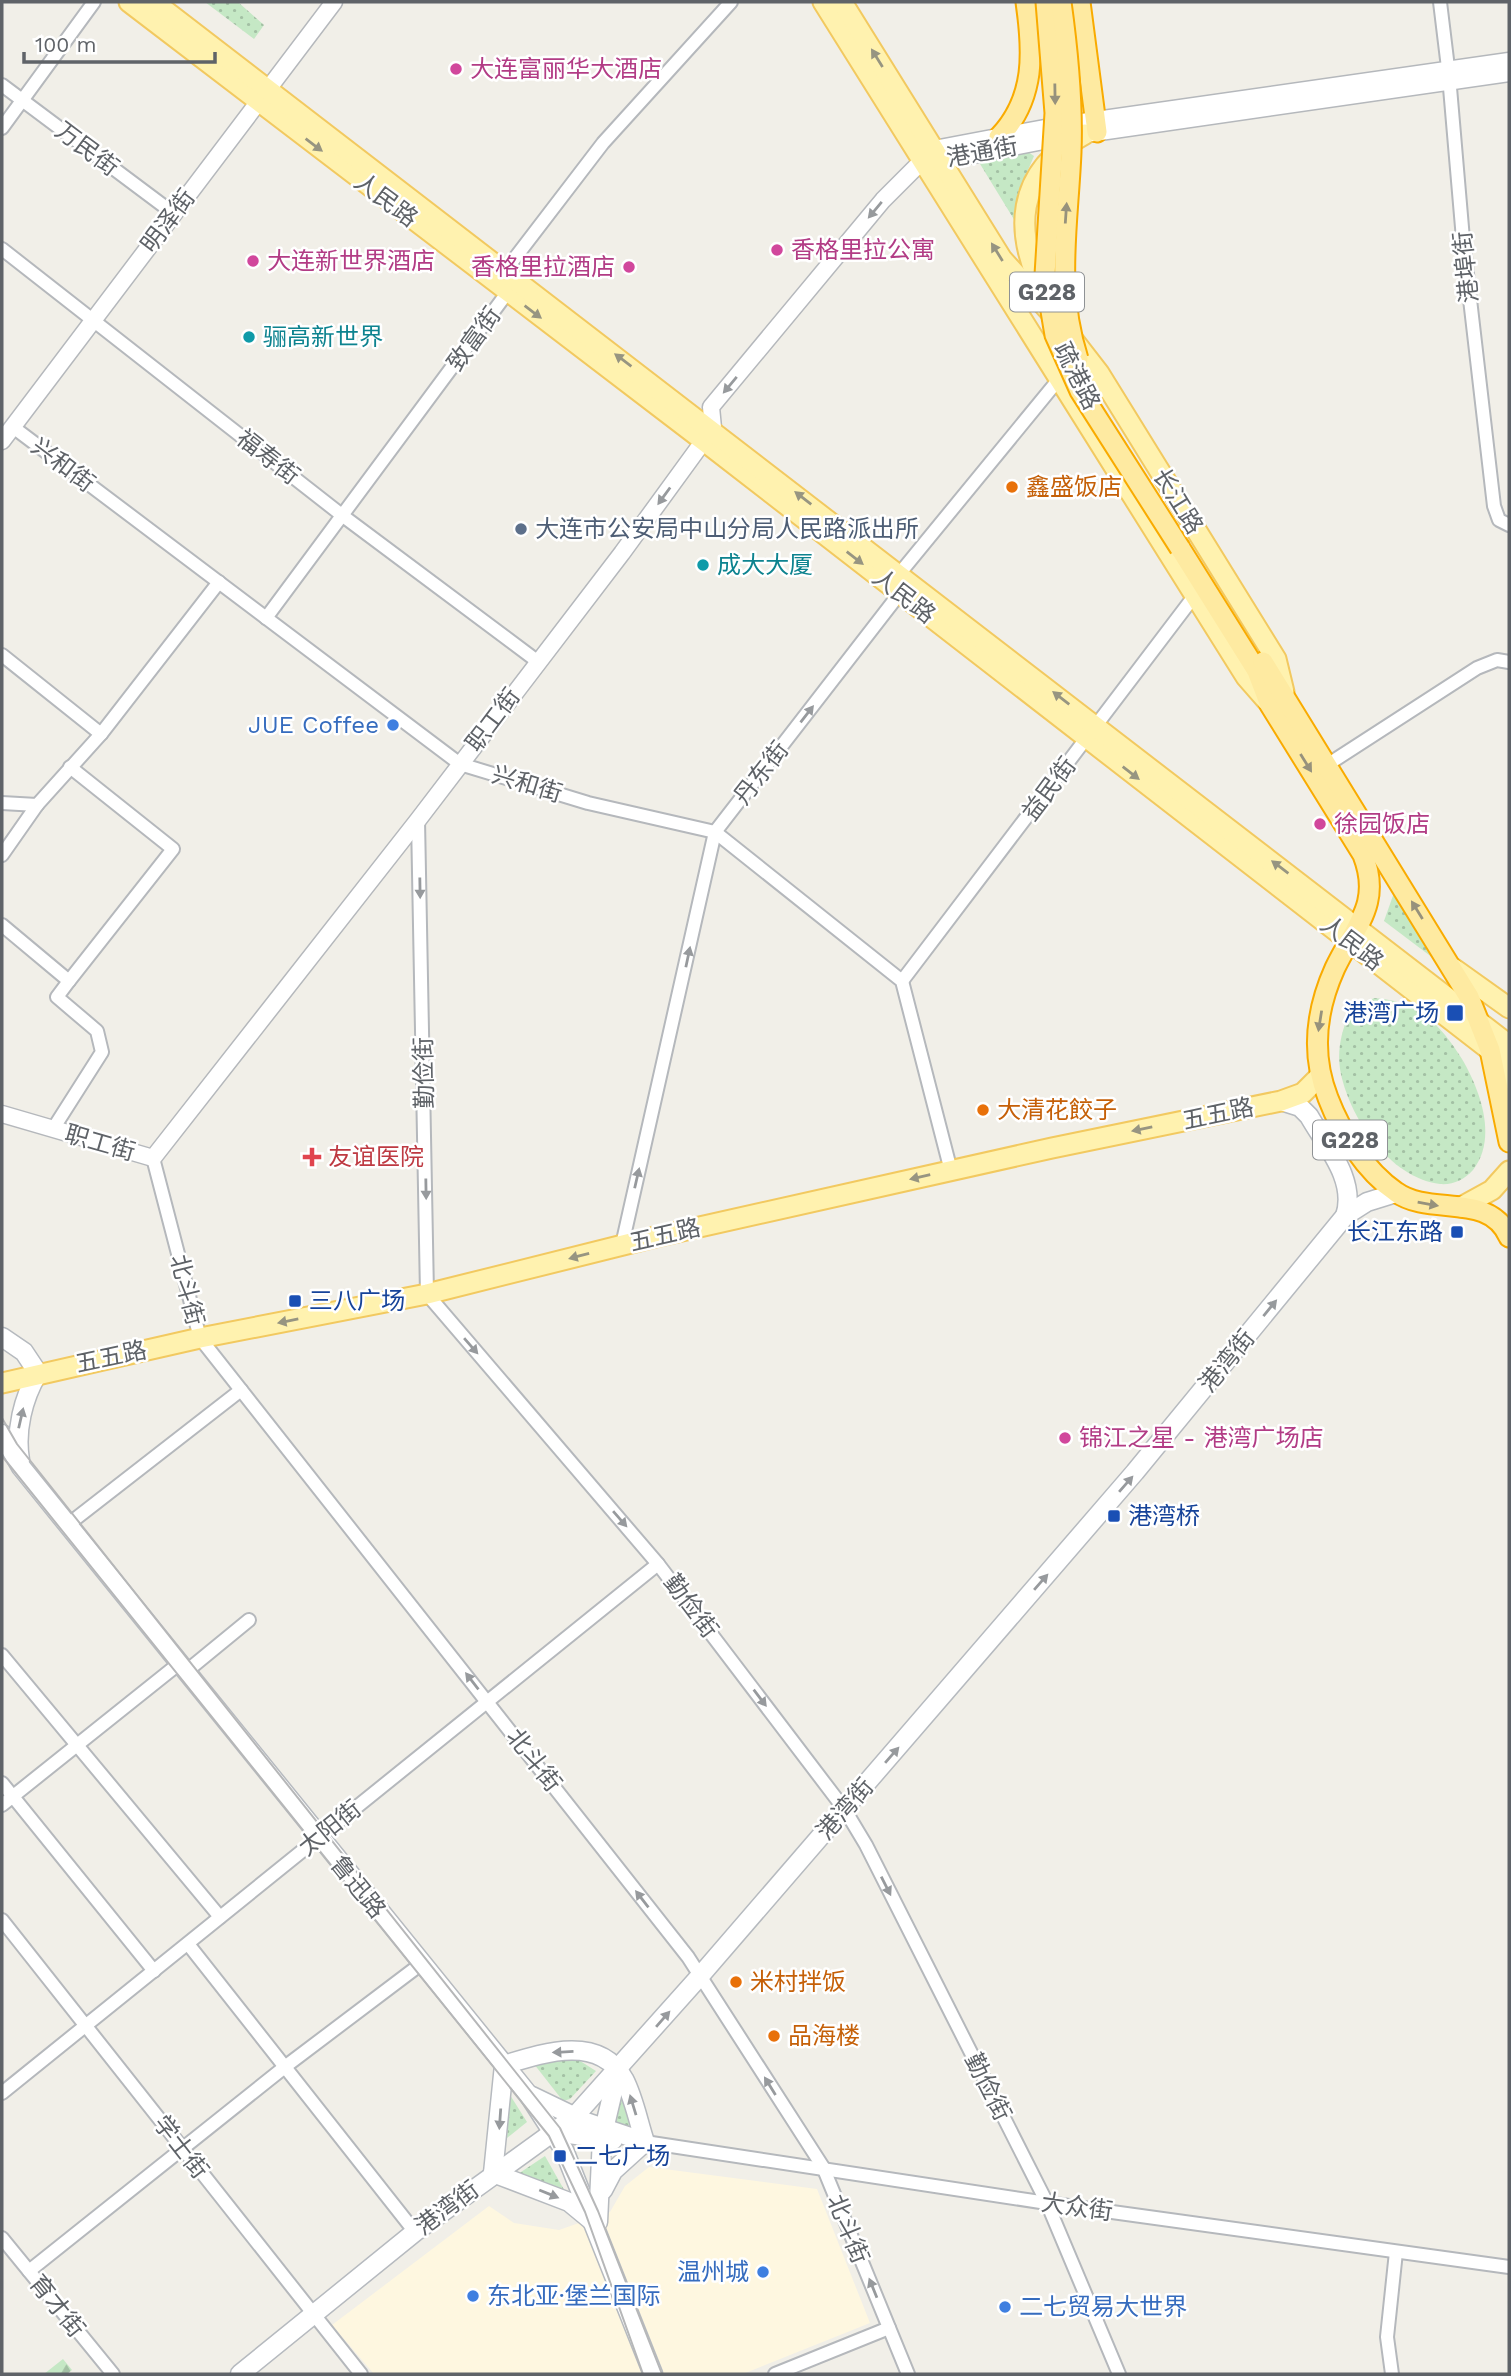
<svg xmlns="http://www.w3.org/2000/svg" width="1511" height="2376" font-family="'Work Sans','Noto Sans SC',sans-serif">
<defs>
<pattern id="grass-dots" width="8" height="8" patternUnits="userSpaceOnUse" patternTransform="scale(1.75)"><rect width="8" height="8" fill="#c5e8c5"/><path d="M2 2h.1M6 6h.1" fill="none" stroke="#a3c0a4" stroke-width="1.8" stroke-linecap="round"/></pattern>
<pattern id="forest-firs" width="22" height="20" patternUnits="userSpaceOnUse" patternTransform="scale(1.75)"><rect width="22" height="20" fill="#c5e8c5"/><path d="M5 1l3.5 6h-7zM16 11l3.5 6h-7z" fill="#a3c0a4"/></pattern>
</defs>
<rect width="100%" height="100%" fill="#f1efe8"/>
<polygon fill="#fef7e0" points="649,2167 817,2189 870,2323 743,2374 374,2374 332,2325 489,2206 514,2223 559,2230 610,2212 625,2186"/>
<g fill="url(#grass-dots)">
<polygon points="205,2 238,2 264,25 254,39"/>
<polygon points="1028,152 1034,156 1019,191 1018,226 977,159"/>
<polygon points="1395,890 1437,961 1384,921"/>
<path d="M1374,998C1418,1001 1439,1023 1462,1059C1480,1090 1498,1138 1473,1170C1464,1180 1453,1185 1440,1184C1389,1178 1348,1116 1340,1069C1337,1049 1342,1029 1350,1012Z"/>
<polygon points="577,2059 596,2071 570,2099 563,2101 534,2064"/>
<polygon points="510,2095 527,2122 507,2138"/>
<polygon points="625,2098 633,2129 613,2127 621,2099"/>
<polygon points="545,2156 567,2195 518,2174"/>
</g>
<polygon fill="url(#forest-firs)" points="63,2359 72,2370 67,2374 44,2374"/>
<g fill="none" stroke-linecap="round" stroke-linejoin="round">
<g stroke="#b5b8bc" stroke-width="16">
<g id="minor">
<polyline points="1440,2 1449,76 1463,239 1494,506 1499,520 1509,525"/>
<polyline points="2,85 173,213"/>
<polyline points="2,128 94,2"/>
<polyline points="2,249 343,516 537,661"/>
<polyline points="13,427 460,764 588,803 715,832 902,981 951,1171"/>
<polyline points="266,618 507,293 505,271 603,143 731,2"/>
<polyline points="2,655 101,734"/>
<polyline points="1327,765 1477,668 1497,660 1509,662"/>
<polyline points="2,803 37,805"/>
<polyline points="418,820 427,1294 658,1564 845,1810 866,1845 1047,2203 1119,2374"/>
<polyline points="2,855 37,805 101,734 219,582"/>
<polyline points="2,925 69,981 57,997 97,1031 102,1052 53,1129"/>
<polyline points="69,981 173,849 70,767"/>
<polyline points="902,981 1195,595"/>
<polyline points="153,1158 200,1338 688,1957 823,2167 908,2374"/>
<polyline points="622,1245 715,832 900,593 900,573 1059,379"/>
<polyline points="70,1523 241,1390"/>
<polyline points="2,1655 220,1917"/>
<polyline points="188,1670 249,1620"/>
<polyline points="2,1783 154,1971"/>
<polyline points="2,1805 181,1662"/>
<polyline points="2,1920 361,2374"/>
<polyline points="188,1944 415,2232"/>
<polyline points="2,2093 658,1564"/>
<polyline points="645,2142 1047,2203 1509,2267"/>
<polyline points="2,2238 113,2374"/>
<polyline points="29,2271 286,2066 421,1964"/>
<polyline points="775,2374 889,2328"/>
<polyline points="1392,2374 1387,2337 1396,2252"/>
</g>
</g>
<g stroke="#b5b8bc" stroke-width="19">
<g id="tertiary">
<polyline points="1086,134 1509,73"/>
<polyline points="931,161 942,161 1064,137"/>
<polyline points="2,441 334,2"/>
<polyline points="2,1114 153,1158 418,820 622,553 713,428 711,407 883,200 934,149 1061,125 1509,61"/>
</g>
</g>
<g stroke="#b6babf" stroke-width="21">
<g id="secondary">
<path d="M1281,1101L1300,1107L1309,1116C1326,1146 1357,1180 1345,1216"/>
<path d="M2,1337L24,1352L38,1373C23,1398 15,1431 20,1460"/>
<polyline points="2,1434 21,1467 528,2094 564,2150 653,2374"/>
<polyline points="532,2096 586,2122 645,2142"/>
<polyline points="554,2132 613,2140"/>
<path d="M493,2173L504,2065C543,2053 599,2034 624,2079C634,2098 638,2121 645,2142"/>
<polyline points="493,2173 569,2202 592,2221"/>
<polyline points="603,2190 613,2171 645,2142"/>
<polyline points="598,2222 602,2138 618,2070"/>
<polyline points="240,2374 415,2232 574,2117 700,1976 1135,1472 1345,1216 1367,1202 1396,1193"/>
</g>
</g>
<g stroke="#f2c960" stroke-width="23">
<g id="primary">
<polyline points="129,2 704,441 1509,1065"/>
<polyline points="154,2 1509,1045"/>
<polyline points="823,2 1246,677 1267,701"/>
<polyline points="842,2 1002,259 1061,324 1099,373 1276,659 1284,692"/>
<path d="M1047,298C1012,234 1014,172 1085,134"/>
<polyline points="1453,968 1509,1008"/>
<polyline points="1503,1106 1509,1079"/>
<polyline points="1461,1207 1492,1190 1509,1171"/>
<polyline points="2,1383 200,1338 427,1294 655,1237 1052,1148 1281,1101 1303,1093 1320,1076"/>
</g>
</g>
<g stroke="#f9ab00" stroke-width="23">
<g id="trunk">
<polyline points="1080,2 1097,132"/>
<path d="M999,137C1036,98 1033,51 1026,2"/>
<path d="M1180,548L1257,671L1270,705L1363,855C1382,904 1355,926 1335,968C1316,1010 1311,1055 1328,1098C1341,1132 1365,1171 1396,1192C1430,1217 1489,1191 1509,1237"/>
<polyline points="1263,662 1469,997 1490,1050 1509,1142"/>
</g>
</g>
<use href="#minor" stroke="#fff" stroke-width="12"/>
<use href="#tertiary" stroke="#fff" stroke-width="16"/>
<use href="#secondary" stroke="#fff" stroke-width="18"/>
<use href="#primary" stroke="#fff2af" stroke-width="19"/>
<use href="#trunk" stroke="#feeaa1" stroke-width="19"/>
<g stroke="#b6b7b8" stroke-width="2">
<polyline points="2,1418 17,1444 560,2128 598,2211 662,2374"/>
<polyline points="2,1456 549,2136 585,2212 643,2374"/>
</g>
<g stroke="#f9ab00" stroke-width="23" stroke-linecap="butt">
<g id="trunk-bridge">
<polyline points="1046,2 1055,113 1045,275 1055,335 1080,391 1180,548"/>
<path d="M1061,2C1068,52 1073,101 1071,152C1068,225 1055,287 1078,359"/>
</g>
</g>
<use href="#trunk-bridge" stroke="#feeaa1" stroke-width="19"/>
</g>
<defs><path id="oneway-solid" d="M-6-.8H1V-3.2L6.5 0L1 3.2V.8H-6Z" transform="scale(1.75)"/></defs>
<g fill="#979581">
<use href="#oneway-solid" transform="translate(877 58) rotate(-122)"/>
<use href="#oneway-solid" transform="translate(314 145) rotate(37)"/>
<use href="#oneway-solid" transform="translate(997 252) rotate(-122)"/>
<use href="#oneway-solid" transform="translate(533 312) rotate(37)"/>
<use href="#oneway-solid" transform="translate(623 360) rotate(-143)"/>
<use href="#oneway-solid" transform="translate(803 498) rotate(-142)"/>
<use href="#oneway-solid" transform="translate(855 558) rotate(38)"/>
<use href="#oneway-solid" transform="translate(1061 698) rotate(-142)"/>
<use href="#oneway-solid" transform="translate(1131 773) rotate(38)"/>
<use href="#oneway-solid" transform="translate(1280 867) rotate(-143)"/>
<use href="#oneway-solid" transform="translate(1142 1129) rotate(168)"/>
<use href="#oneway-solid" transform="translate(920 1177) rotate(167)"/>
<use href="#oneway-solid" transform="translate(579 1256) rotate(165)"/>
<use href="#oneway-solid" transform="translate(288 1321) rotate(169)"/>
</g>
<g fill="#97927c">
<use href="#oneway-solid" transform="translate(1055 94) rotate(89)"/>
<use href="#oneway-solid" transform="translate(1066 213) rotate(-86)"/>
<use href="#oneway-solid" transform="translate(1306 763) rotate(58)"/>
<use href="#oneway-solid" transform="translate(1417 910) rotate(-122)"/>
<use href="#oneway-solid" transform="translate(1320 1021) rotate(99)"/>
<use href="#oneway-solid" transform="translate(1428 1204) rotate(10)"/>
</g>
<g fill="#979a9d">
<use href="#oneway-solid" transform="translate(875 210) rotate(130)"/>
<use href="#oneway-solid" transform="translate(730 385) rotate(130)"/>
<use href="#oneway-solid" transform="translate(664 496) rotate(126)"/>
<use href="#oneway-solid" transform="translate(807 714) rotate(-52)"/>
<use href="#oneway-solid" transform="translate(420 888) rotate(89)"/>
<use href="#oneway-solid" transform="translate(688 957) rotate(-78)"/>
<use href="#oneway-solid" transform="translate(637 1178) rotate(-77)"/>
<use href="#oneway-solid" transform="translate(426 1189) rotate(89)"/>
<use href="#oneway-solid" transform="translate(1270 1308) rotate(-51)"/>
<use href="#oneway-solid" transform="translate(471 1346) rotate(49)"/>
<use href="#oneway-solid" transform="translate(21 1418) rotate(-77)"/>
<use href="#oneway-solid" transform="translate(1126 1484) rotate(-49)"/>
<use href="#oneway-solid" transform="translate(620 1519) rotate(49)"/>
<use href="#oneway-solid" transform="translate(1041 1582) rotate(-49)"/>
<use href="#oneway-solid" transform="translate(472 1681) rotate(-128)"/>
<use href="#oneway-solid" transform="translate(760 1698) rotate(53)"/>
<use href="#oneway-solid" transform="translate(892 1755) rotate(-49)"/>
<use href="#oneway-solid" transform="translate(886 1886) rotate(63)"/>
<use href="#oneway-solid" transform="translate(642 1899) rotate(-128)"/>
<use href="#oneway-solid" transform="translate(663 2019) rotate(-49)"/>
<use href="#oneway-solid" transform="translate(563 2052) rotate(177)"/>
<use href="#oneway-solid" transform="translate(770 2086) rotate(-122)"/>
<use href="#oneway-solid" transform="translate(633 2105) rotate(-107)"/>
<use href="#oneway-solid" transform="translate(500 2119) rotate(94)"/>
<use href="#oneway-solid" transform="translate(549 2194) rotate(22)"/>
<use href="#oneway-solid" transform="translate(873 2288) rotate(-112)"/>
</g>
<g fill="#d1479c" stroke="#fff" stroke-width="2.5">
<circle cx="456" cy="69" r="7"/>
<circle cx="777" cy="250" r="7"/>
<circle cx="253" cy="261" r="7"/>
<circle cx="629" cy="267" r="7"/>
<circle cx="1320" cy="824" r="7"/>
<circle cx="1065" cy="1438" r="7"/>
</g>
<g fill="#0f9aa8" stroke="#fff" stroke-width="2.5">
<circle cx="249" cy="337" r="7"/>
<circle cx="703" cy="565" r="7"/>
</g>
<g fill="#e8710a" stroke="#fff" stroke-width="2.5">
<circle cx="1012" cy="487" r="7"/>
<circle cx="983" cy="1110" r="7"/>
<circle cx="736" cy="1982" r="7"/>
<circle cx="774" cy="2036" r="7"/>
</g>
<circle fill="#5c6f8a" stroke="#fff" stroke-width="2.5" cx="521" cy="529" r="7"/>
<g fill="#3f7fe0" stroke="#fff" stroke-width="2.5">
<circle cx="393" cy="725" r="7"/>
<circle cx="763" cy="2272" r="7"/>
<circle cx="473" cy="2296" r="7"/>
<circle cx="1005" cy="2307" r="7"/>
</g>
<g fill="#1a4fb4" stroke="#fff" stroke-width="2.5">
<rect x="1446" y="1004" width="18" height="18" rx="3.5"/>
<rect x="1450" y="1225" width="14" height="14" rx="3.5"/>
<rect x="288" y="1294" width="14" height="14" rx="3.5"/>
<rect x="1107" y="1509" width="14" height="14" rx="3.5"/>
<rect x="553" y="2149" width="14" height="14" rx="3.5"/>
</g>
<path fill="#e0444e" stroke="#fff" stroke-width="2.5" d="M308.5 1146.5h7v7h7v7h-7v7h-7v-7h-7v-7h7z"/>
<g text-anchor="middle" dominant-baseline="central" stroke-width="5" stroke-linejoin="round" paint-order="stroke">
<g fill="#fff" stroke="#8f9295" stroke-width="2">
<rect x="1010" y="272.5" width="74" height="39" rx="5"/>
<rect x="1313" y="1120.5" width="74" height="39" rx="5"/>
</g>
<g font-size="23" font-weight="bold" fill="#5f6368">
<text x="1047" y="292">G228</text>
<text x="1350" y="1140">G228</text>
</g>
<g font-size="24" fill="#b23c85" stroke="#fff" text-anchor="start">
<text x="470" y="69">大连富丽华大酒店</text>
<text x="791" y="250">香格里拉公寓</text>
<text x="267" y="261">大连新世界酒店</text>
<text x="615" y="267" text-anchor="end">香格里拉酒店</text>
<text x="1334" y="824">徐园饭店</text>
<text x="1079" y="1438">锦江之星 - 港湾广场店</text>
</g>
<g font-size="24" fill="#5f6368" stroke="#fff">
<text transform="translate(87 149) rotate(37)">万民街</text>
<text transform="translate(982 152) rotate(-10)">港通街</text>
<text transform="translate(386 200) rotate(37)">人民路</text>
<text transform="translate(168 221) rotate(-53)">明泽街</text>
<text transform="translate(1466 267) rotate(-96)">港埠街</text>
<text transform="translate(474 339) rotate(-54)">致富街</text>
<text transform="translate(1077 376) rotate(63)">疏港路</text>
<text transform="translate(268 457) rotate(38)">福寿街</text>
<text transform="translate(63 465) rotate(37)">兴和街</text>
<text transform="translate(1178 501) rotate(58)">长江路</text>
<text transform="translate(904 596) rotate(38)">人民路</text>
<text transform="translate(493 720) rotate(-53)">职工街</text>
<text transform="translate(761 773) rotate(-52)">丹东街</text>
<text transform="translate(527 784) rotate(17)">兴和街</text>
<text transform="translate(1049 789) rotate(-53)">益民街</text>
<text transform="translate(1352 943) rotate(38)">人民路</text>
<text transform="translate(424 1073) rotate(-91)">勤俭街</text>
<text transform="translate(1218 1114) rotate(-12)">五五路</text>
<text transform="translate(100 1143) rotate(16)">职工街</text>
<text transform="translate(665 1235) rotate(-13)">五五路</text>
<text transform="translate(187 1290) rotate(76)">北斗街</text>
<text transform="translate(111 1357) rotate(-12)">五五路</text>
<text transform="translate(1227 1361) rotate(-51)">港湾街</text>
<text transform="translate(691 1606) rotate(53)">勤俭街</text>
<text transform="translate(534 1760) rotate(52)">北斗街</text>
<text transform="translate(845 1809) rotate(-49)">港湾街</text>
<text transform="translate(330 1828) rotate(-39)">太阳街</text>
<text transform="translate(358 1887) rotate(51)">鲁迅路</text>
<text transform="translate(988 2087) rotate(63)">勤俭街</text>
<text transform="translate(181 2147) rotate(52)">学士街</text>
<text transform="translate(1077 2207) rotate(8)">大众街</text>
<text transform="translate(447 2208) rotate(-37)">港湾街</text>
<text transform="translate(848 2229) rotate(68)">北斗街</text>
<text transform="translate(57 2306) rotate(51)">育才街</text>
</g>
<g font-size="24" fill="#0d838f" stroke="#fff" text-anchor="start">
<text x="263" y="337">骊高新世界</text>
<text x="717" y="565">成大大厦</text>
</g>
<g font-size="24" fill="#c56008" stroke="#fff" text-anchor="start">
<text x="1026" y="487">鑫盛饭店</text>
<text x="997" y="1110">大清花餃子</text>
<text x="750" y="1982">米村拌饭</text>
<text x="788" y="2036">品海楼</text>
</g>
<g font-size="24" fill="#4e5e75" stroke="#fff" text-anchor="start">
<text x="535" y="529">大连市公安局中山分局人民路派出所</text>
</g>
<g font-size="24" fill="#366cbe" stroke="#fff" text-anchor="end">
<text x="379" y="725">JUE Coffee</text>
<text x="749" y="2272">温州城</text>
<text x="487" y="2296" text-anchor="start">东北亚·堡兰国际</text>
<text x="1019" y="2307" text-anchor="start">二七贸易大世界</text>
</g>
<g font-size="24" fill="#164399" stroke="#fff" text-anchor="start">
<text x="1439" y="1013" text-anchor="end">港湾广场</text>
<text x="1443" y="1232" text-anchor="end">长江东路</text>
<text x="309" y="1301">三八广场</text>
<text x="1128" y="1516">港湾桥</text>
<text x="574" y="2156">二七广场</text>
</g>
<g font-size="24" fill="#be3a42" stroke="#fff" text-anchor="start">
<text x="328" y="1157">友谊医院</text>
</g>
</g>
<rect width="1511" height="2376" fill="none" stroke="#5f6368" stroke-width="7"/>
<path d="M24 52v10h191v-10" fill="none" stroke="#5f6368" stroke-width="3.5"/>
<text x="35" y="52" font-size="21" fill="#5f6368" stroke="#ffffff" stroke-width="5" paint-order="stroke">100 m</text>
</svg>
